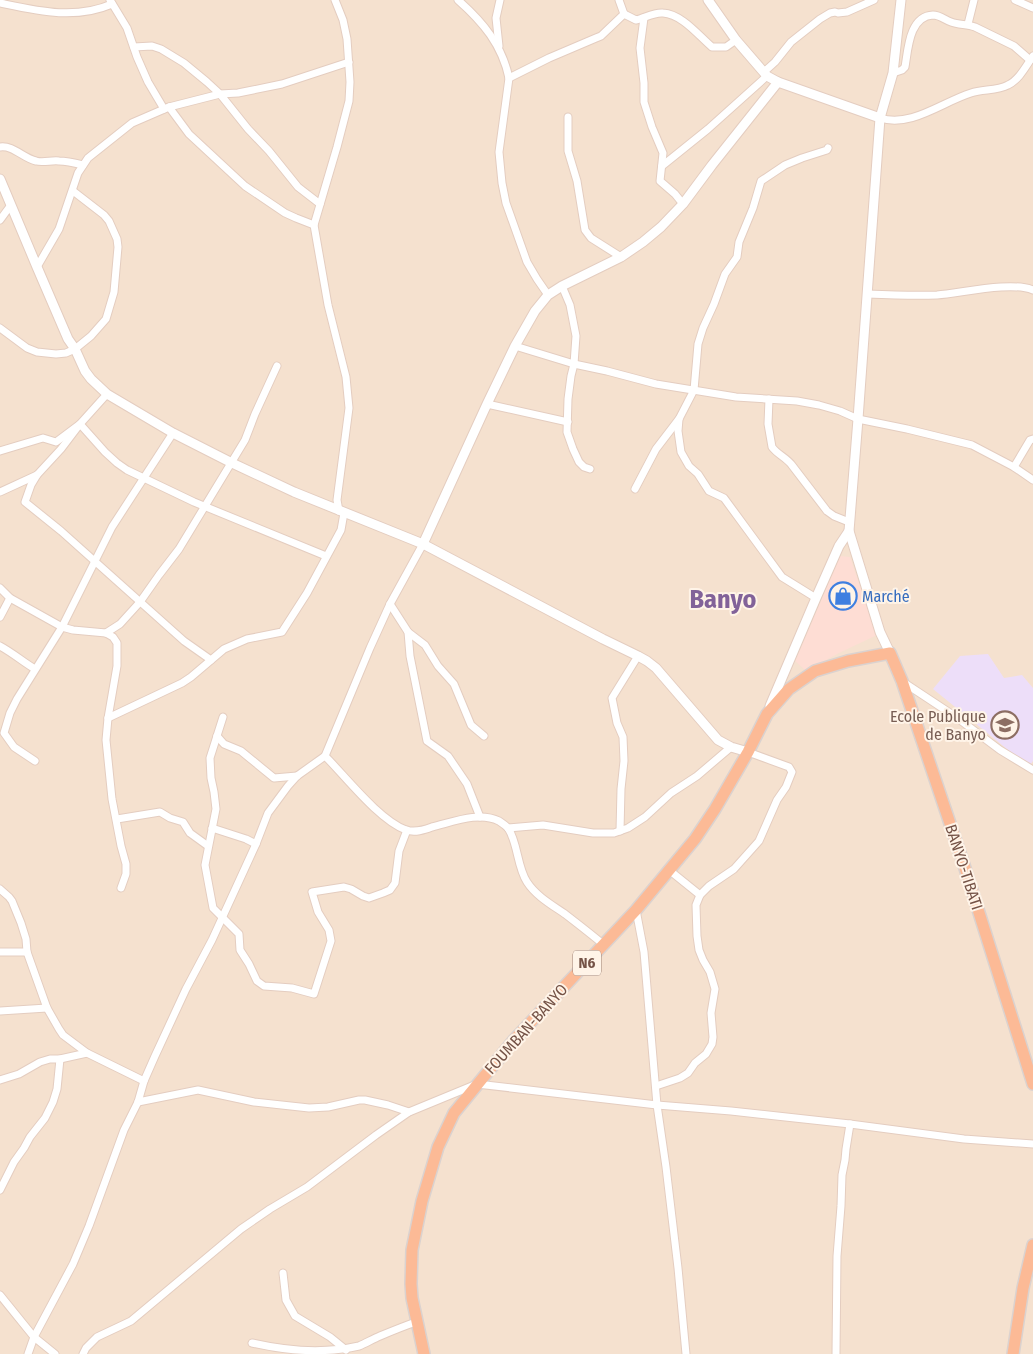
<svg xmlns="http://www.w3.org/2000/svg" width="1033" height="1354" font-family="'Fira Sans Condensed',sans-serif">
<rect width="100%" height="100%" fill="#fdf0e1"/>
<rect fill="#f5e1cf" x="0" y="0" width="1033" height="1354"/>
<polygon fill="#feddd4" points="840,556 850,557 877,635 839,653 806,671 795,661"/>
<polygon fill="#eddef9" points="988,654 1004,678 1022,675 1033,688 1033,761 1029,767 933,689 960,656"/>
<g fill="none" stroke-linecap="round" stroke-linejoin="round">
<g stroke="#e4cdc0" stroke-width="9">
<g id="minor">
<polyline points="110,0 127,28 137,57 148,82 164,109"/>
<polyline points="335,0 343,20 347,39 350,82 349,101 337,147 314,225 328,305 346,377 349,408 337,500 339,511"/>
<path d="M458,0C483,22 502,45 509,78L499,152L502,183L506,203L527,262L537,279L548,295"/>
<polyline points="1015,0 1033,8"/>
<path d="M0,3C38,11 75,20 112,4"/>
<path d="M624,14L636,20C645,18 654,12 663,13C682,14 699,36 712,47H726L736,40"/>
<polyline points="644,18 640,48 644,83 644,102 652,127 663,153 660,181 675,194 683,204"/>
<polyline points="968,24 974,0"/>
<polyline points="499,46 496,18 500,0"/>
<polyline points="134,47 152,46 161,49 184,63 207,82 220,94 248,129 269,151 298,187 320,204"/>
<polyline points="764,72 775,62 791,42 820,19 830,13 835,12 838,13 847,12 874,0"/>
<path d="M893,73L902,70L905,67C908,50 909,16 933,15C940,15 945,20 951,22C959,25 967,24 975,27L1014,46L1030,60"/>
<polyline points="509,78 549,58 596,38 601,36 624,14 619,0"/>
<polyline points="169,107 189,134 245,186 285,213 296,218 314,225"/>
<polyline points="568,117 568,151 577,181 585,230 591,238 621,257"/>
<path d="M880,118C911,128 942,102 971,93C983,89 997,91 1008,85C1019,80 1026,66 1033,56"/>
<path d="M0,147C13,145 23,158 36,161C43,163 52,160 59,161C67,161 75,163 83,165"/>
<polyline points="662,166 708,129 767,76"/>
<polyline points="0,220 11,205"/>
<polyline points="37,267 59,229 78,173 88,158 132,123 169,107 220,94 238,93 282,84 349,62"/>
<polyline points="562,286 570,305 576,336 574,364 571,376 568,399 567,432 573,449 579,462 584,467 590,469"/>
<path d="M867,294C890,295 914,296 937,295C962,293 1011,281 1033,290"/>
<polyline points="0,328 27,348 37,352 56,354 66,353 75,349 91,336 106,319 114,292 118,247 117,239 109,221 104,215 73,191"/>
<polyline points="515,346 574,364 607,371 656,384 736,397 797,401 819,405 840,411 858,419 907,429 972,445 1014,467 1033,480"/>
<path d="M769,399L768,424L772,447C777,454 785,457 791,464L827,511L834,516L849,522"/>
<polyline points="487,404 568,422"/>
<polyline points="0,451 43,438 56,442 80,424 105,452 117,463 127,470 194,502 326,556"/>
<polyline points="1014,467 1030,440 1033,439"/>
<polyline points="37,475 31,485 25,502 61,531 184,641 211,660"/>
<polyline points="635,489 656,449 679,419"/>
<polyline points="0,492 37,475 61,449 80,424 107,394"/>
<polyline points="0,588 10,598 62,627 73,630 106,633 113,637 117,643 117,666 108,718 106,740 112,799 121,846 126,864 126,874 121,888"/>
<polyline points="816,598 782,577 724,498 709,491 698,474 689,466 681,452 678,431 679,419 694,390 698,344 703,328 714,304 725,274 737,257 739,242 753,208 761,181 785,165 802,158 827,150 828,148"/>
<polyline points="390,604 408,632 410,656 427,741 448,756 467,784 480,817"/>
<polyline points="0,617 10,598"/>
<polyline points="408,632 425,645 438,666 454,684 471,725 484,736"/>
<polyline points="106,633 120,624 140,602 159,575 179,549 245,440 255,414 277,366"/>
<path d="M0,646C13,653 23,662 35,669"/>
<polyline points="903,682 956,717 1000,750 1033,770"/>
<polyline points="223,717 210,758 211,778 214,792 216,809 205,865 213,908 239,934 240,950 249,964 257,981 264,986 292,988 314,994 331,941 329,930 318,912 312,892 344,887 351,889 363,896 369,898 383,893 390,890 395,883 399,851 407,830"/>
<polyline points="108,718 182,683 191,677 224,649 247,639 282,632 307,593 341,530 344,513"/>
<polyline points="217,736 224,744 241,751 274,778 297,776"/>
<path d="M325,756C346,777 379,820 406,830C415,833 424,830 432,827C453,822 479,811 499,821C502,823 506,826 508,828C518,843 517,867 527,882C536,896 552,905 565,914C578,924 591,934 604,945"/>
<polyline points="35,761 14,747 4,733 10,713 17,699 62,627 112,527 173,433"/>
<polyline points="117,819 160,812 170,818 183,822 190,833 208,846"/>
<polyline points="212,828 246,839 256,844"/>
<polyline points="508,828 543,825 593,833 614,833 628,828 645,817 671,793 697,776 731,747"/>
<polyline points="620,831 621,789 624,761 623,737 617,723 612,698 638,656"/>
<polyline points="669,870 700,895"/>
<polyline points="0,889 9,897 12,901 21,923 26,939 27,952 47,1008 59,1029 63,1035 87,1053 144,1081"/>
<polyline points="636,910 644,952 657,1105 666,1167 678,1268 686,1354"/>
<polyline points="0,952 27,952"/>
<polyline points="0,1011 47,1008"/>
<polyline points="0,1080 19,1074 40,1062 50,1059 60,1059 87,1053"/>
<polyline points="656,1086 680,1078 688,1073 695,1063 706,1054 712,1044 713,1037 711,1013 715,989 710,972 703,960 699,950 697,936 696,905 700,895 709,886 734,869 759,841 777,800 786,787 792,772 789,767 748,752"/>
<polyline points="138,1102 198,1090 254,1102 309,1108 328,1107 359,1100 365,1100 388,1105 409,1112"/>
<polyline points="0,1190 14,1162 24,1148 30,1137 45,1118 53,1102 57,1089 60,1059"/>
<polyline points="283,1273 286,1300 295,1316 330,1337 346,1350"/>
<polyline points="0,1295 34,1337 55,1354"/>
<path d="M252,1343C287,1351 324,1354 359,1346C366,1343 373,1339 380,1336C392,1331 404,1326 416,1322"/>
<polyline points="28,1354 34,1337 73,1264 89,1226 124,1130 138,1102 144,1081 155,1056 186,989 212,940 256,844 268,813 288,786 297,776 325,756 370,648 390,604 423,544"/>
<polyline points="83,1354 86,1348 97,1337 131,1321 241,1229 270,1209 307,1187 376,1135 409,1112 477,1084 657,1105 731,1111 850,1124 964,1139 1033,1144"/>
<polyline points="836,1354 837,1256 841,1206 842,1175 845,1160 846,1149 850,1124"/>
</g>
</g>
<g stroke="#e4cdc0" stroke-width="11">
<g id="tertiary">
<polyline points="708,0 736,40 767,76 778,82 880,118"/>
<polyline points="0,179 37,267 68,339 75,349 85,371 91,379 107,394 173,433 232,463 294,492 423,544 603,639 638,656 647,661 656,668 718,740 731,747 748,752"/>
<polyline points="423,544 487,404 515,346 535,311 548,295 562,286 621,257 643,242 661,227 683,204 712,165 778,82"/>
<polyline points="890,653 880,632 849,531 858,419 880,118 893,73 901,0"/>
<polyline points="770,706 816,598 839,546 849,531"/>
</g>
</g>
<g stroke="#dbd2cf" stroke-width="14">
<g id="trunk">
<polyline points="424,1354 412,1298 411,1284 412,1250 422,1201 438,1147 454,1113 514,1040 636,910 695,839 715,809 748,752 767,714 789,689 815,671 848,661 890,653 902,681 964,865 1033,1084"/>
<polyline points="1013,1354 1023,1288 1033,1245"/>
</g>
</g>
<use href="#minor" stroke="#fff" stroke-width="7"/>
<use href="#tertiary" stroke="#fff" stroke-width="9"/>
<use href="#trunk" stroke="#fcba96" stroke-width="11"/>
</g>
<defs>
<g id="shop-ring" transform="scale(1.4375)"><circle r="9.5" fill="#fff4e8" stroke="#3f7fe0" stroke-width="1.5"/><path d="M-5-2.5h2.3a2.7 3.5 0 0 1 5.4 0H5L5.5 6h-11ZM-1.5-2.5h3a1.5 2.3 0 0 0-3 0Z" fill="#3f7fe0"/></g>
<g id="school-ring" transform="scale(1.4375)"><circle r="9.5" fill="#fff4e8" stroke="#8d6e63" stroke-width="1.5"/><path d="M0-5L7-2L0 1L-7-2ZM-4 1L0 2.5L4 1V4Q0 6-4 4Z" fill="#8d6e63"/></g>
</defs>
<g fill-rule="evenodd">
<use href="#shop-ring" x="843" y="596"/>
<use href="#school-ring" x="1005" y="725"/>
</g>
<g text-anchor="middle" dominant-baseline="central" stroke-width="4" stroke-linejoin="round" paint-order="stroke">
<rect fill="#fff4e8" stroke="#9e8377" stroke-width="1" x="573" y="950.5" width="28" height="25" rx="4"/>
<g font-size="15" font-weight="bold" fill="#755347">
<text x="587" y="963">N6</text>
</g>
<g font-size="16" fill="#366cbe" stroke="#fff4e8" text-anchor="start">
<text x="862" y="596">Marché</text>
</g>
<g font-size="16" fill="#785e54" stroke="#fff4e8" text-anchor="end">
<text x="986" y="716">Ecole Publique<tspan x="986" dy="18">de Banyo</tspan></text>
</g>
<g font-size="16" fill="#755347" stroke="#fff4e8">
<text transform="translate(964 867) rotate(72)">BANYO-TIBATI</text>
<text transform="translate(526 1029) rotate(-48)">FOUMBAN-BANYO</text>
</g>
<g font-size="26" font-weight="bold" fill="#826299" stroke="#fff4e8">
<text x="723" y="599">Banyo</text>
</g>
</g>
</svg>
